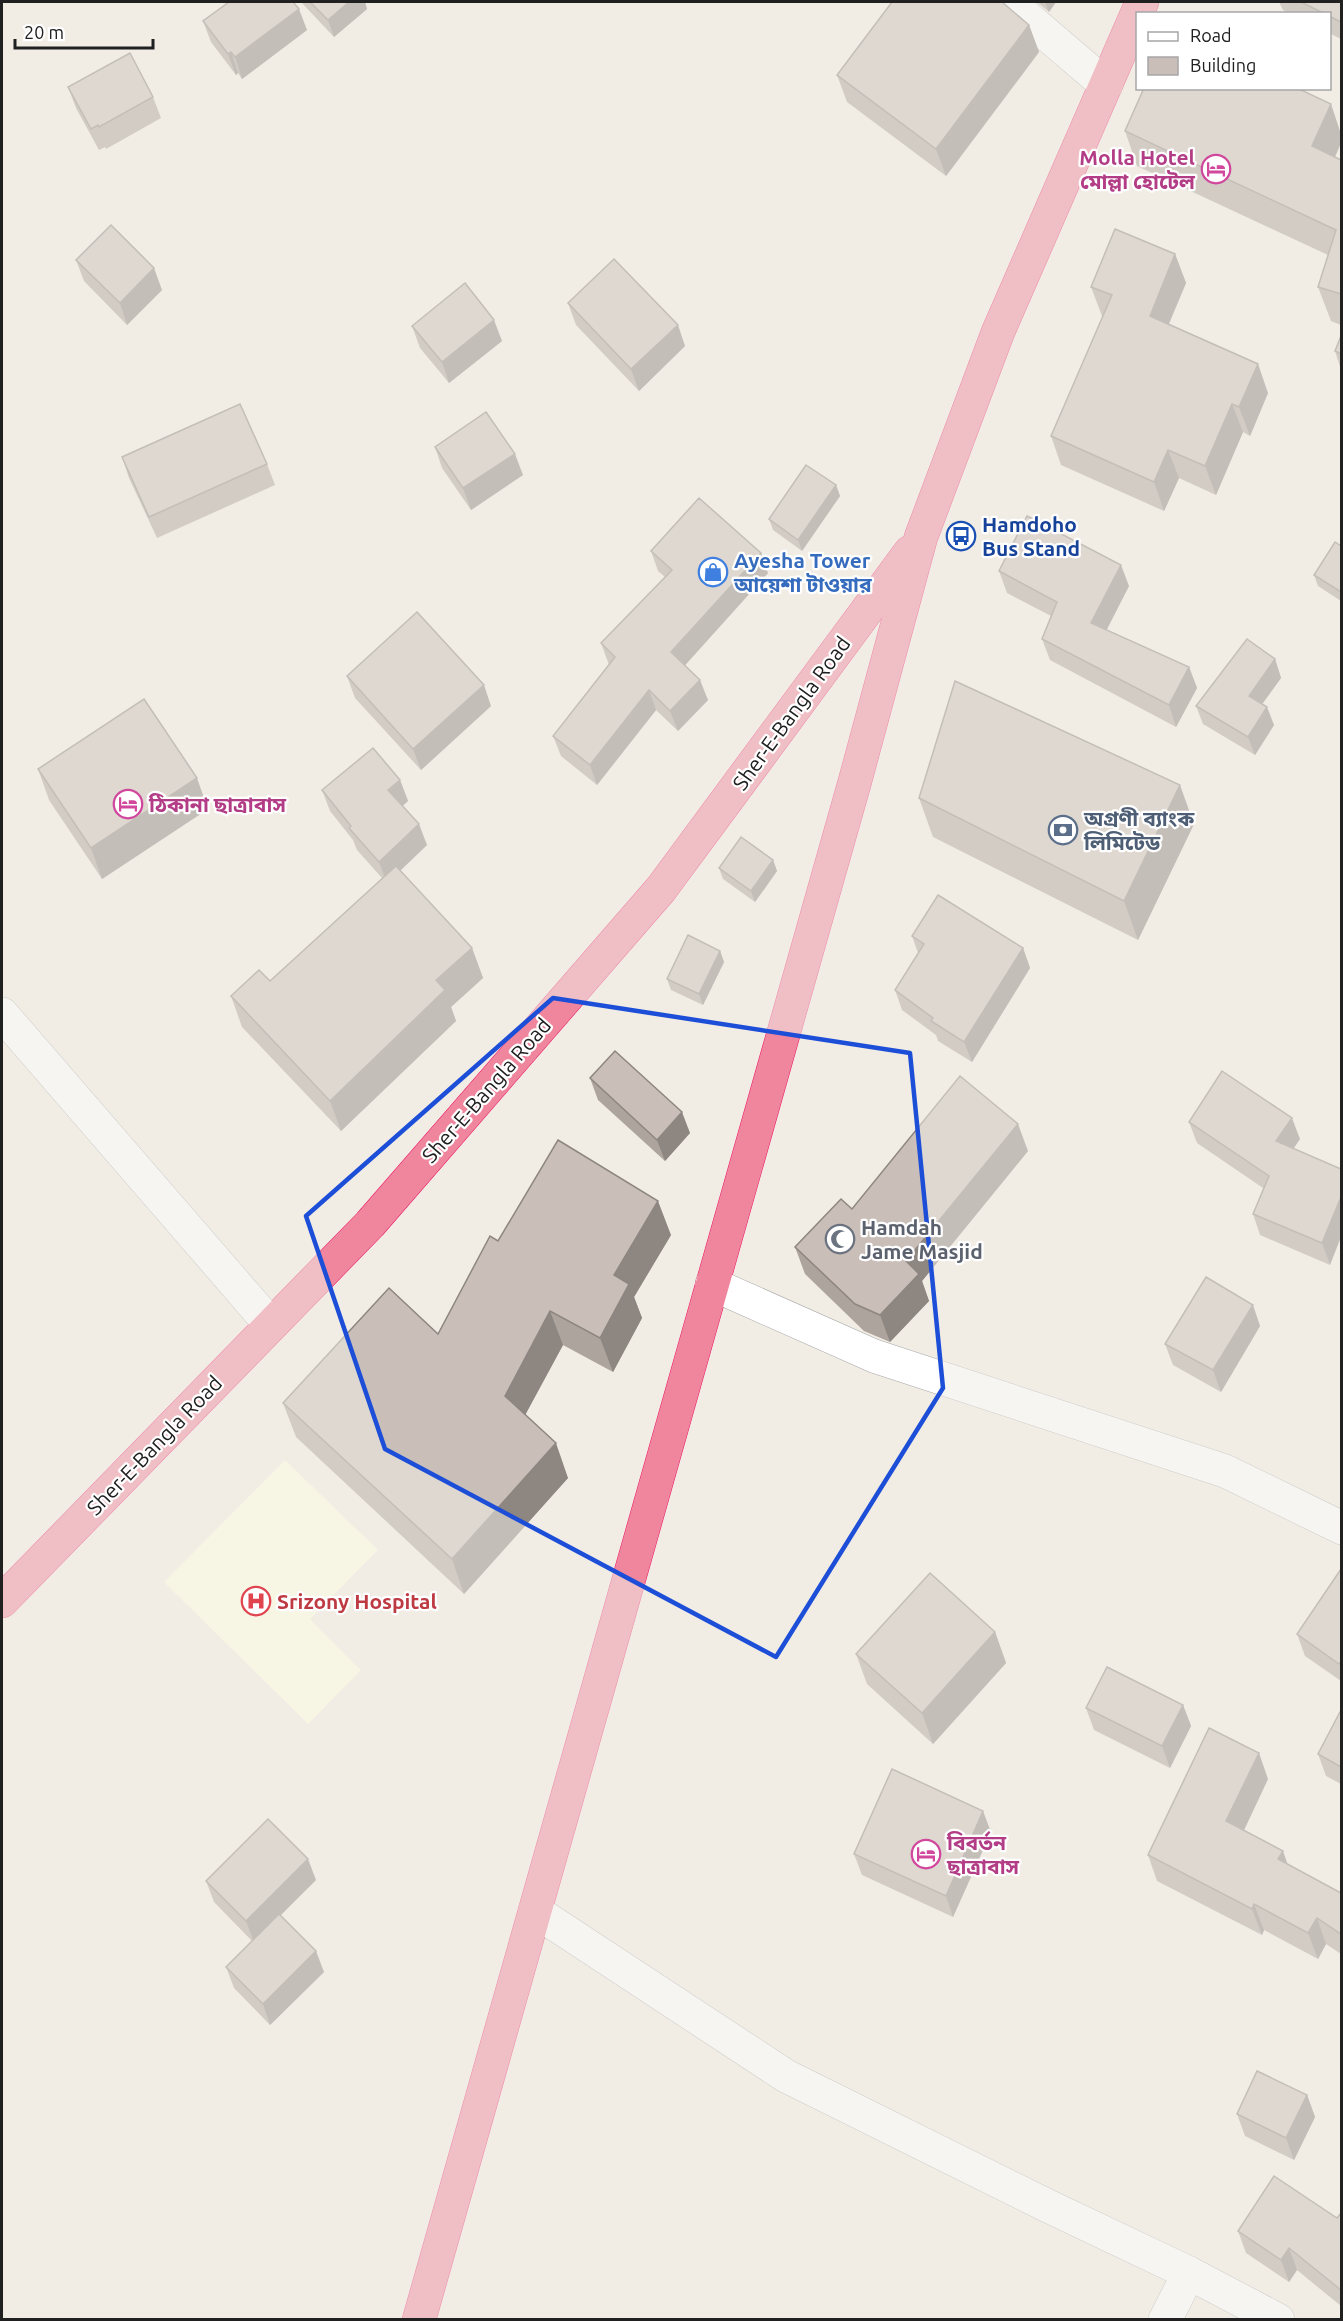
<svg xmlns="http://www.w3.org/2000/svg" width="1343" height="2321" font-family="Ubuntu,'Noto Sans Bengali',sans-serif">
<rect width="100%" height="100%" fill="#f1ede5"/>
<polygon fill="#fffee1" points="285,1460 378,1550 310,1619 361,1670 308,1724 164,1582"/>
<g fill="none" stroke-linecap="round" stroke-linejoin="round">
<g stroke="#a7a7a7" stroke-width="34">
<g id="street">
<polyline points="1009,2 1106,85"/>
<polyline points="2,1014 271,1325"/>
<polyline points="712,1284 874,1356 1225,1471 1342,1528"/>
<polyline points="535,1911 786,2076 1048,2206 1189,2273 1278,2320"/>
<polyline points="1165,2320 1189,2273"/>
</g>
</g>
<g stroke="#ec1667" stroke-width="34">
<g id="highway">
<polyline points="2,1601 370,1224 661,889 910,552"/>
<polyline points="419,2320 855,781 921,537 998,332 1142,2"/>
</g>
</g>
<use href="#street" stroke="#fff" stroke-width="33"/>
<use href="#highway" stroke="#ef869d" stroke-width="33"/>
</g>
<g fill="#aea49e">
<polygon points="301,2 365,2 367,9 334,37"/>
<polygon points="889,2 1002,2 1029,25 1039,52 946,176 847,102 837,75 891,3"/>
<polygon points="1037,2 1056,2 1049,12"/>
<polygon points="1279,2 1341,2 1341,39 1329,33 1329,14 1290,14 1283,10"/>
<polygon points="203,21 307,30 242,79 238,73 236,75 211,42"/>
<polygon points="68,87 153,97 161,118 106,149 105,147 99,150 76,108"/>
<polygon points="1125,131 1341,143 1335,157 1341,160 1341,325 1331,321 1318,287 1328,255 1137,166"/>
<polygon points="1175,254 1186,283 1169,324 1268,393 1250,436 1243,432 1216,495 1179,478 1164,511 1061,465 1051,436 1103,316 1102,316 1091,287"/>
<polygon points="76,260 162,290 127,325 84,281"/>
<polygon points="568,303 685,346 639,391 576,325"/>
<polygon points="412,326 502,341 449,383 420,348"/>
<polygon points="1341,336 1341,370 1335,351"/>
<polygon points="435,447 523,475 471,510 442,468"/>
<polygon points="122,457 267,464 275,485 157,538 129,478"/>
<polygon points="836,485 840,496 802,551 773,530 769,519"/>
<polygon points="1341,546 1341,601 1318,586 1314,575"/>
<polygon points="651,551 768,573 685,665 708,700 678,731 656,710 597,785 561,756 553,736 609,665 601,643 665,577 658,571"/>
<polygon points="999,571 1129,586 1106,630 1189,667 1197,688 1176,727 1050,660 1042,639 1051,616 1007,593"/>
<polygon points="1275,659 1281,678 1262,704 1274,725 1255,755 1203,724 1196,706"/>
<polygon points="347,676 491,706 421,770 355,698"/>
<polygon points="38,769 208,809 102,879 49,800"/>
<polygon points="400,780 408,801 402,806 427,845 400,871 472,948 483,978 451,1007 456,1021 341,1131 242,1027 231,996 270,981 382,878 357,850 353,840 330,811 322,790"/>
<polygon points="919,798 1194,824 1138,940 933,837"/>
<polygon points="773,860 777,871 755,902 723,879 719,868"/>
<polygon points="912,936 1023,948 1030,968 972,1062 938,1041 936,1035 902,1010 895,990 918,953"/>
<polygon points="720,951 724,962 703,1005 671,990 667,979"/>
<polygon points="590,1078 690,1133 665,1161 598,1100"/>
<polygon points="1189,1122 1300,1139 1293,1148 1330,1265 1260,1235 1253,1214 1263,1188 1197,1143"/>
<polygon points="1028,1151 922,1281 929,1301 890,1342 864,1331 805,1274 795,1247 852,1209"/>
<polygon points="671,1235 634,1297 642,1318 613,1372 563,1345 525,1415 568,1478 464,1594 296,1437 283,1403 438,1334 498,1241"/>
<polygon points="1260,1326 1221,1392 1173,1365 1165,1344"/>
<polygon points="1341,1569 1341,1681 1305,1656 1297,1634"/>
<polygon points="995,1632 1006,1663 933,1744 867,1684 856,1654"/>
<polygon points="1183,1705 1191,1726 1170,1768 1094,1730 1086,1708"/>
<polygon points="1341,1710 1341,1784 1326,1776 1318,1754"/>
<polygon points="1268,1779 1244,1830 1287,1864 1341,1893 1341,1954 1326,1944 1318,1959 1264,1930 1262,1935 1157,1881 1148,1855"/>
<polygon points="991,1832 953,1917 862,1875 854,1854"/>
<polygon points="316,1880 280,1915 324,1972 270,2025 234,1988 226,1967 252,1941 214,1902 206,1881"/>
<polygon points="1307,2095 1315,2117 1294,2160 1245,2136 1237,2114"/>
<polygon points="1341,2213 1341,2306 1297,2270 1289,2282 1246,2253 1238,2231 1337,2218"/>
</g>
<g fill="#8d8681">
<polygon points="349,2 365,2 367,9 334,37 328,20"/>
<polygon points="1045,2 1056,2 1049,12"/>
<polygon points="299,9 307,30 242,79 235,57"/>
<polygon points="1029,25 1039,52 946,176 936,149"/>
<polygon points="231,52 238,73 236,75 228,54"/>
<polygon points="1331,104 1341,134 1341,143 1324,181 1312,146"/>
<polygon points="1175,254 1186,283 1160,344 1150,316"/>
<polygon points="154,268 162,290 127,325 120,303"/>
<polygon points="494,320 502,341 449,383 442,362"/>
<polygon points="678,325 685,346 639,391 631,369"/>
<polygon points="1258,364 1268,393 1250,436 1239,407"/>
<polygon points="1232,404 1243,432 1216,495 1205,466"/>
<polygon points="1168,450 1179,478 1164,511 1154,482"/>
<polygon points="515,454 523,475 471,510 463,488"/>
<polygon points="836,485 840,496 802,551 798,540"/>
<polygon points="761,553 768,573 679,672 671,652"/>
<polygon points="1121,565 1129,586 1099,645 1091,623"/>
<polygon points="1275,659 1281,678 1255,714 1249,696"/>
<polygon points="1189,667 1197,688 1176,727 1169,705"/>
<polygon points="700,680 708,700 678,731 670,711"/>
<polygon points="484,685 491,706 421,770 413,749"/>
<polygon points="649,690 656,710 597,785 590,765"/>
<polygon points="1267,707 1274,725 1255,755 1248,737"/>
<polygon points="197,778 208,809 102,879 91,848"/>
<polygon points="400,780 408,801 396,812 388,790"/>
<polygon points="1180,785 1194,824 1138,940 1124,901"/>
<polygon points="419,824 427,845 387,883 379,862"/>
<polygon points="773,860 777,871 755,902 751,891"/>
<polygon points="472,948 483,978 451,1007 456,1021 341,1131 330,1101 436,980"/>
<polygon points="1023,948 1030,968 972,1062 964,1042"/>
<polygon points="720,951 724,962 703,1005 699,994"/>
<polygon points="682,1112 690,1133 665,1161 657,1140"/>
<polygon points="1292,1118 1300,1139 1284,1163 1276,1141"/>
<polygon points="1018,1124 1028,1151 922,1281 929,1301 890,1342 880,1315 906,1261"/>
<polygon points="1341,1197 1341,1237 1330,1265 1322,1243"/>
<polygon points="658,1201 671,1235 634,1297 642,1318 613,1372 600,1338 614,1275"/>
<polygon points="1253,1305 1260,1326 1221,1392 1213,1370"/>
<polygon points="550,1311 563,1345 517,1430 505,1396"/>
<polygon points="556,1443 568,1478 464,1594 452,1559"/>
<polygon points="995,1632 1006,1663 933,1744 922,1713"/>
<polygon points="1183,1705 1191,1726 1170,1768 1162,1746"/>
<polygon points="1259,1753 1268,1779 1236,1847 1226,1821"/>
<polygon points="983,1811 991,1832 953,1917 946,1896"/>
<polygon points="1283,1851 1292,1877 1278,1859"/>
<polygon points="308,1859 316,1880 254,1942 246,1921"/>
<polygon points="1254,1904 1264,1930 1262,1935 1252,1909"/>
<polygon points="1317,1918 1326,1944 1318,1959 1308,1933"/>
<polygon points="316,1951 324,1972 270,2025 263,2004"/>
<polygon points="1307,2095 1315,2117 1294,2160 1286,2138"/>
<polygon points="1289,2248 1297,2270 1289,2282 1281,2260"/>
</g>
<g fill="#cabfb8" stroke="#8d8681" stroke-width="1.5">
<polygon points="229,2 293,2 299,9 235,57 231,52 228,54 203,21"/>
<polygon points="310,2 349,2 328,20"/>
<polygon points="892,2 1002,2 1029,25 936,149 837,75"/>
<polygon points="1301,2 1341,2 1341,22 1329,16 1329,14 1325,14"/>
<polygon points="130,53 153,97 99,127 98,125 91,129 68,87"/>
<polygon points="1144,88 1297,88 1331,104 1312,146 1341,160 1341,294 1318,287 1336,230 1125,131"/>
<polygon points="111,225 154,268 120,303 76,260"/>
<polygon points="1115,229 1175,254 1150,316 1258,364 1239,407 1232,404 1205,466 1168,450 1154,482 1051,436 1112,295 1091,287"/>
<polygon points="614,259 678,325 631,369 568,303"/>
<polygon points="465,283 494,320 442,362 412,326"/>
<polygon points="1341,336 1341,354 1335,351"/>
<polygon points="240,404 267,464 149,517 122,457"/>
<polygon points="486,412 515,454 463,488 435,447"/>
<polygon points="806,465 836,485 798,540 769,519"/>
<polygon points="699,498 761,553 671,652 700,680 670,711 649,690 590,765 553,736 615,657 601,643 672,570 651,551"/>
<polygon points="1027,516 1121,565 1091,623 1189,667 1169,705 1042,639 1057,602 999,571"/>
<polygon points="1335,542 1341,546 1341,592 1314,575"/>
<polygon points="417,612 484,685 413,749 347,676"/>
<polygon points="1247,639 1275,659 1249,696 1267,707 1248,737 1196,706"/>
<polygon points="955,681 1180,785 1124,901 919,798"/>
<polygon points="144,699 197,778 91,848 38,769"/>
<polygon points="373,748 400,780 388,790 419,824 379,862 349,828 351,826 322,790"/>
<polygon points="741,837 773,860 751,891 719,868"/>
<polygon points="396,866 472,948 436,980 445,990 330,1101 231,996 259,970 270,981"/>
<polygon points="938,895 1023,948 964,1042 931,1021 933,1018 895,990 924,944 912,936"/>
<polygon points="688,935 720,951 699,994 667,979"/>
<polygon points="615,1051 682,1112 657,1140 590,1078"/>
<polygon points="1222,1071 1292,1118 1276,1141 1341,1169 1341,1197 1322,1243 1253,1214 1269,1176 1189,1122"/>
<polygon points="960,1076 1018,1124 906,1261 919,1274 880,1315 855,1304 795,1247 841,1199 852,1209"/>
<polygon points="558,1140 658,1201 614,1275 629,1284 600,1338 550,1311 505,1396 556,1443 452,1559 283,1403 389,1288 438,1334 490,1236 498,1241"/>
<polygon points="1206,1277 1253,1305 1213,1370 1165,1344"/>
<polygon points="1341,1569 1341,1661 1339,1664 1297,1634"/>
<polygon points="930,1573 995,1632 922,1713 856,1654"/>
<polygon points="1107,1667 1183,1705 1162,1746 1086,1708"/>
<polygon points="1341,1710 1341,1767 1318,1754"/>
<polygon points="1209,1728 1259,1753 1226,1821 1283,1851 1278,1859 1341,1893 1341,1934 1317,1918 1308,1933 1254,1904 1252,1909 1148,1855"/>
<polygon points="892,1769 983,1811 946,1896 854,1854"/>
<polygon points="268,1819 308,1859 246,1921 206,1881"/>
<polygon points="279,1914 316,1951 263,2004 226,1967"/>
<polygon points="1257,2071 1307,2095 1286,2138 1237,2114"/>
<polygon points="1274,2176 1337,2218 1341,2213 1341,2290 1289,2248 1281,2260 1238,2231"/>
</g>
<path d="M0 0H1343V2321H0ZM553,998L910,1053L943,1388L776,1657L385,1449L306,1216Z" fill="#f1ede5" fill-opacity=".55" fill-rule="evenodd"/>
<path fill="none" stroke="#1d4ed8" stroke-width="4.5" stroke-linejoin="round" d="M553,998L910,1053L943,1388L776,1657L385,1449L306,1216Z"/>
<defs>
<g id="hotel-ring" transform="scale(1.5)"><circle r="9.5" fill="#fff" stroke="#d1479c" stroke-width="1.5"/><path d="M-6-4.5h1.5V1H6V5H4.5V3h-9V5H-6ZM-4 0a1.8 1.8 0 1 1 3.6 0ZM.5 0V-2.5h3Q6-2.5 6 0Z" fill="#d1479c"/></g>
<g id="bus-ring" transform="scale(1.5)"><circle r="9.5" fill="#fff" stroke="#1a4fb4" stroke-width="1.5"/><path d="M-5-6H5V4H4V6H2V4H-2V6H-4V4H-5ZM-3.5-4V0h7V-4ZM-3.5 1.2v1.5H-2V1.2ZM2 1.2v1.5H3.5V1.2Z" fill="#1a4fb4"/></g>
<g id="shop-ring" transform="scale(1.5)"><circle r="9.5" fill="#fff" stroke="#3f7fe0" stroke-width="1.5"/><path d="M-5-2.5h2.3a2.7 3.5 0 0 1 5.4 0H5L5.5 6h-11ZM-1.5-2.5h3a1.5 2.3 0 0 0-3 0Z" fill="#3f7fe0"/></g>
<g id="bank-ring" transform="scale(1.5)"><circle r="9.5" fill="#fff" stroke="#5c6f8a" stroke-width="1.5"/><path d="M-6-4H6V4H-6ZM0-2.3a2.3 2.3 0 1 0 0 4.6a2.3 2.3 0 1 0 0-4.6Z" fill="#5c6f8a"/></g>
<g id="mosque-ring" transform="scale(1.5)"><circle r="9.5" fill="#fff" stroke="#6b7280" stroke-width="1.5"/><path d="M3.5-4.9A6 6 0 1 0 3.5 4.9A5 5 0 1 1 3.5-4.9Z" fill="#6b7280"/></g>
<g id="hospital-ring" transform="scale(1.5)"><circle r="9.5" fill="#fff" stroke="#e0444e" stroke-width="1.5"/><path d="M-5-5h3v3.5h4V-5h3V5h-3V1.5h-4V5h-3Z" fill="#e0444e"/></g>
</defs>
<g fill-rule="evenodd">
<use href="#hotel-ring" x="1216" y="169"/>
<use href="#bus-ring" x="961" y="536"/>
<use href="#shop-ring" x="713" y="572"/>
<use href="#hotel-ring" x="128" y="804"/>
<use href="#bank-ring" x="1063" y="830"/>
<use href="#mosque-ring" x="840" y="1239"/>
<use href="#hospital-ring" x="256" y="1601"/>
<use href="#hotel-ring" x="926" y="1854"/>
</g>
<g text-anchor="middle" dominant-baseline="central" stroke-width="4.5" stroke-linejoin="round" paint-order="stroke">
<g font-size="21" font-weight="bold" fill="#b23c85" stroke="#fff" text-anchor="start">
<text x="1195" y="157" text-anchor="end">Molla Hotel<tspan x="1195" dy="24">মোল্লা হোটেল</tspan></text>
<text x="149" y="804">ঠিকানা ছাত্রাবাস</text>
<text x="947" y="1842">বিবর্তন<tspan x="947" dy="24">ছাত্রাবাস</tspan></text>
</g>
<g font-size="21" font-weight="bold" fill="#164399" stroke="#fff" text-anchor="start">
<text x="982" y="524">Hamdoho<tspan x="982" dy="24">Bus Stand</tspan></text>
</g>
<g font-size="21" font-weight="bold" fill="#366cbe" stroke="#fff" text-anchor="start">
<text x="734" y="560">Ayesha Tower<tspan x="734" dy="24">আয়েশা টাওয়ার</tspan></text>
</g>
<g font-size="21" fill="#202020" stroke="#fff">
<text transform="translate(791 713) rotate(-54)">Sher-E-Bangla Road</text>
<text transform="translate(486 1090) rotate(-49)">Sher-E-Bangla Road</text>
<text transform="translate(154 1445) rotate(-46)">Sher-E-Bangla Road</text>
</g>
<g font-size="21" font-weight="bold" fill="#4e5e75" stroke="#fff" text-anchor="start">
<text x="1084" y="818">অগ্রণী ব্যাংক<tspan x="1084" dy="24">লিমিটেড</tspan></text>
</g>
<g font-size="21" font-weight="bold" fill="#5b616d" stroke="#fff" text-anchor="start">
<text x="861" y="1227">Hamdah<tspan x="861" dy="24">Jame Masjid</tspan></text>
</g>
<g font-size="21" font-weight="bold" fill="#be3a42" stroke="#fff" text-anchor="start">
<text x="277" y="1601">Srizony Hospital</text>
</g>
</g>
<rect width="1343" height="2321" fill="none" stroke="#202020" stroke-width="6"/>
<rect x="1136" y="12" width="195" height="78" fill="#ffffff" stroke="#a6a6a6" stroke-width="1.5"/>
<rect x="1148" y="32" width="30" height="9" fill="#ffffff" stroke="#a6a6a6" stroke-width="1.5"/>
<text x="1190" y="42" font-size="18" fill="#202020">Road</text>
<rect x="1148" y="57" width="30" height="18" fill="#cabfb8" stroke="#a6a6a6" stroke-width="1.5"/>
<text x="1190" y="72" font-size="18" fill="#202020">Building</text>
<path d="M15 39v9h138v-9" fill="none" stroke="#202020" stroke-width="3"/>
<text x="24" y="39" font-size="18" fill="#202020" stroke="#ffffff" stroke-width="4.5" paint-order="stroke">20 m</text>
</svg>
